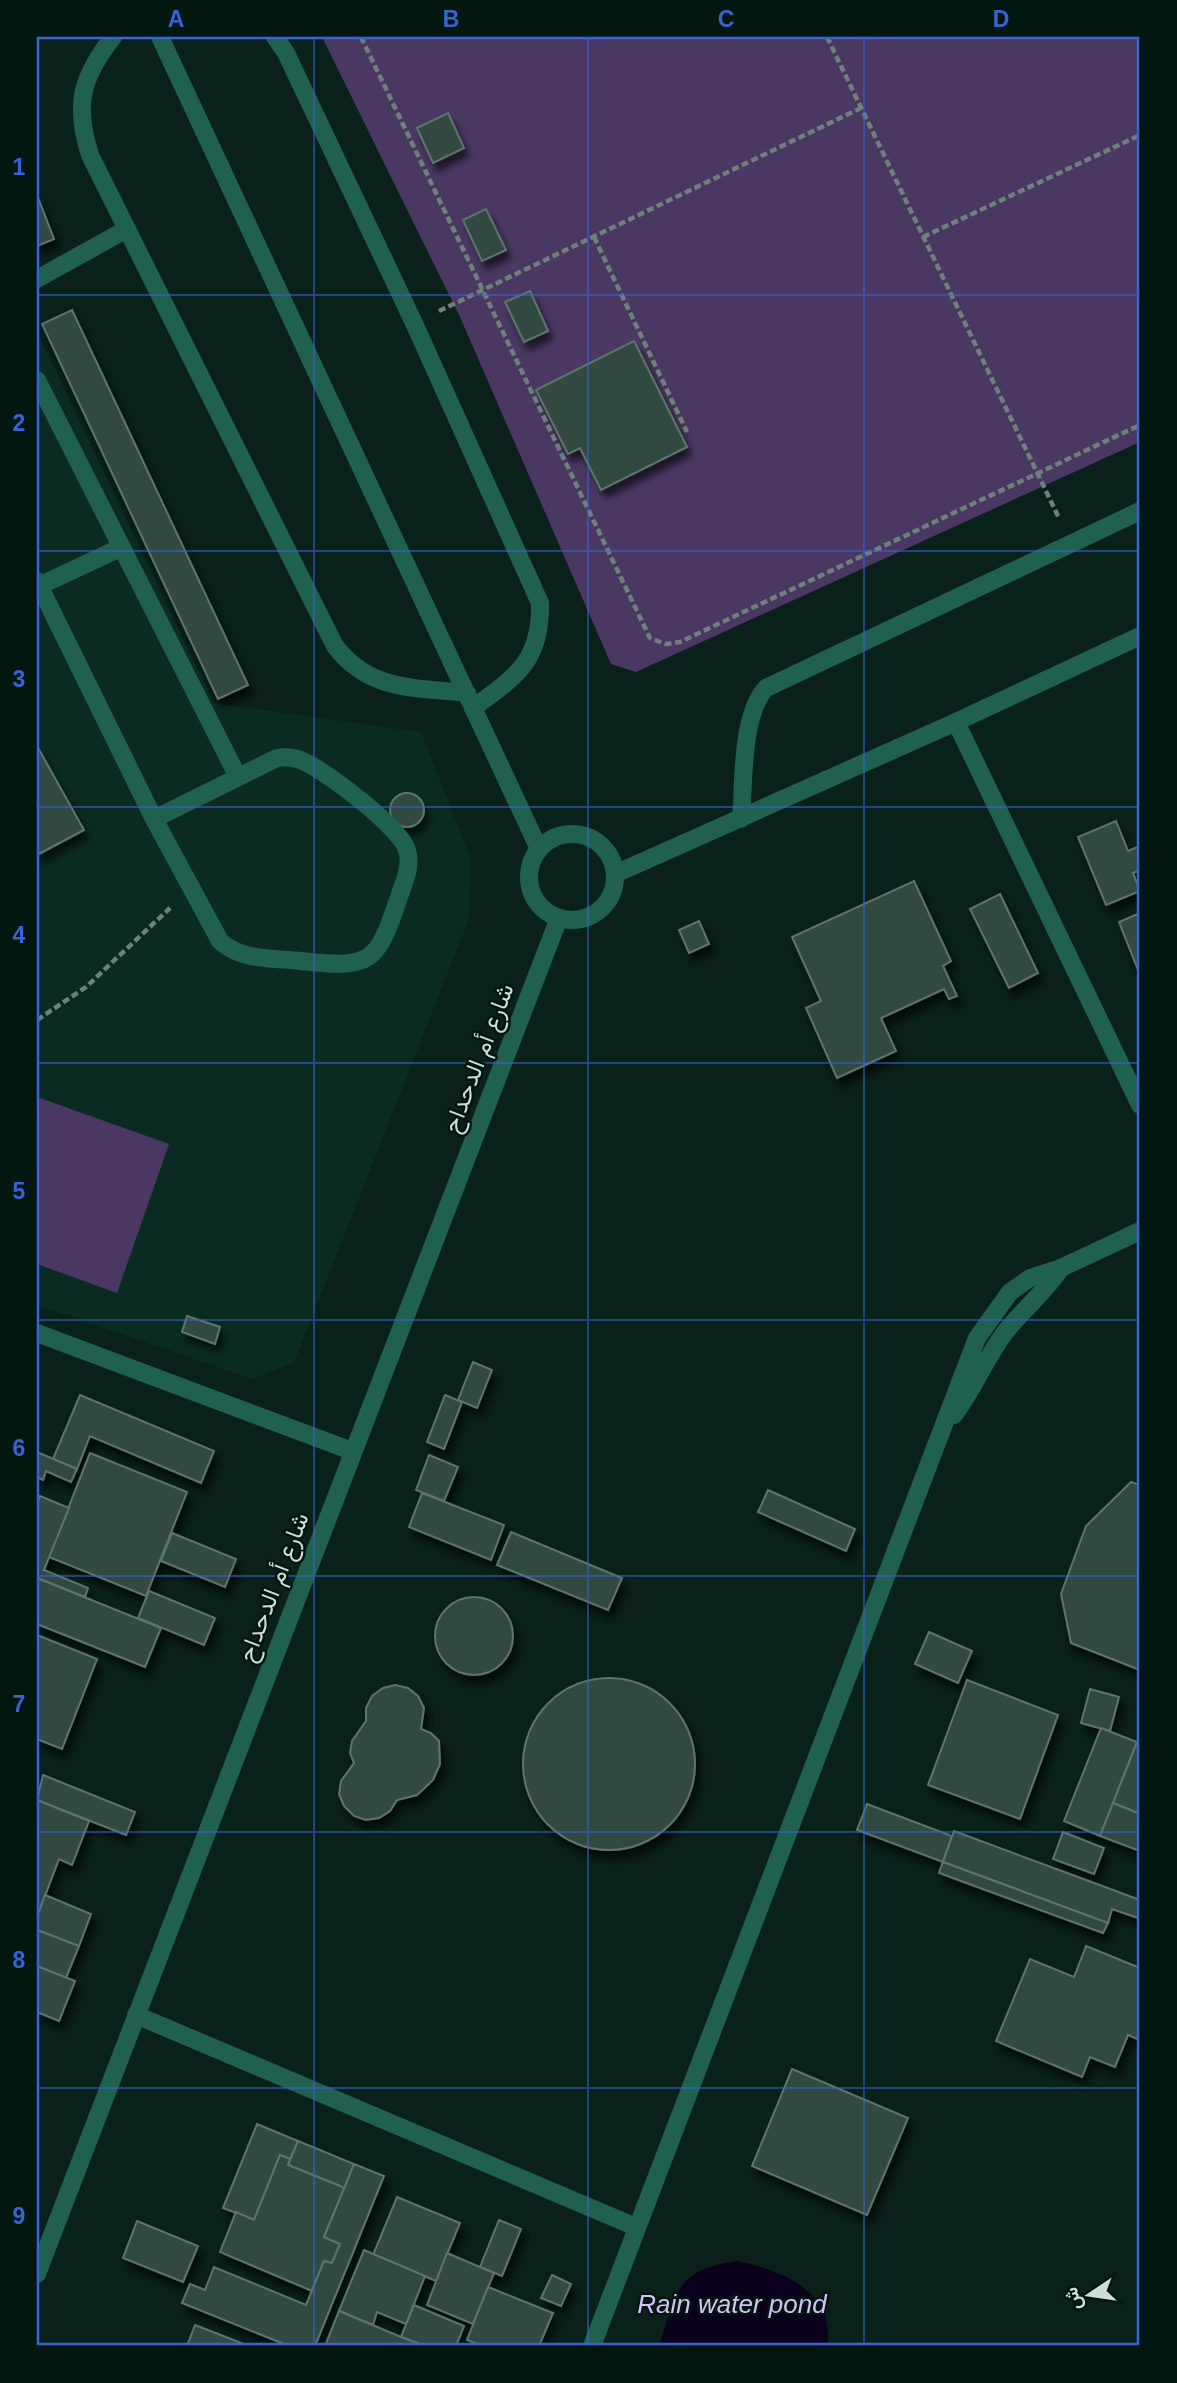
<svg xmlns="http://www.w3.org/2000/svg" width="1177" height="2383" font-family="Arial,Vazirmatn,sans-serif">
<defs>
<filter id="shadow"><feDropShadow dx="4.5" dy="8" stdDeviation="3.5" flood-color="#0009"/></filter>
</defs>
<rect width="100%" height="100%" fill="#0a201a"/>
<polygon fill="#0b2b22" points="37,332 214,703 421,732 471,859 469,919 294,1363 252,1379 37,1305"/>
<g fill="#4a3862">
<polygon points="322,37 1140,37 1140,442 636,672 611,664 460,317"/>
<polygon points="37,1097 169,1144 117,1293 37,1264"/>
</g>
<path fill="#0a001c" d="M737,2261C780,2270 836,2291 827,2346H659C677,2292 675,2270 737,2261Z"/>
<g fill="#334a42" stroke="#5c746b" stroke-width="2" filter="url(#shadow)">
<polygon points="448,113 464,148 433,163 417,128"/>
<polygon points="37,195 54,239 37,246"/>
<polygon points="486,209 506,250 482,261 463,220"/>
<polygon points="530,291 548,331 524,342 505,302"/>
<polygon points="72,310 248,685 218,699 42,324"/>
<polygon points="634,341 687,447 601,490 580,448 568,454 536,390"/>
<polygon points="37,746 84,830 37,855"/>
<circle cx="407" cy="810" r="17"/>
<polygon points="1116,821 1128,851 1140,846 1140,870 1133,873 1140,891 1106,905 1078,837"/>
<polygon points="914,881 951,961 943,966 957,996 949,999 944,989 881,1018 896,1051 837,1078 806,1008 821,1001 792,937"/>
<polygon points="1000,894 1038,973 1009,988 970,909"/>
<polygon points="1140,913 1140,975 1119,922"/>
<polygon points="699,921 709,944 689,953 679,930"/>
<polygon points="187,1316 220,1327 215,1344 182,1332"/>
<polygon points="473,1362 492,1370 477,1408 458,1400"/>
<polygon points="80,1395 214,1451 201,1483 90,1436 77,1469 53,1459"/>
<polygon points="445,1395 462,1402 444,1449 427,1442"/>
<polygon points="37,1452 77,1469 71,1482 46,1471 43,1480 37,1477"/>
<polygon points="90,1453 187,1492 146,1596 49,1557"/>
<polygon points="429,1455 458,1467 444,1501 416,1490"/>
<polygon points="1131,1482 1140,1485 1140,1670 1071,1643 1061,1594 1086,1526"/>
<polygon points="768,1490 855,1529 846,1551 758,1512"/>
<polygon points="422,1493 504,1525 491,1560 409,1527"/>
<polygon points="40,1496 69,1508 44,1570 88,1588 85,1597 37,1578 37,1505"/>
<polygon points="511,1532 622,1578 608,1610 497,1565"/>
<polygon points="172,1533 236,1559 225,1587 161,1561"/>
<polygon points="37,1578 161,1628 145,1667 37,1624"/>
<polygon points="149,1591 215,1618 204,1645 138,1618"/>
<circle cx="474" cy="1636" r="39"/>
<polygon points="929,1632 972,1651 958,1683 915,1664"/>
<polygon points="37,1635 97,1659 62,1749 37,1739"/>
<circle cx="609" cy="1764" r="86"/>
<polygon points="967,1680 1058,1715 1020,1819 928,1785"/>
<polygon points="395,1685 408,1688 418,1696 424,1708 421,1729 431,1733 439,1741 440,1764 433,1780 417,1795 397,1800 390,1811 379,1818 366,1820 354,1816 344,1806 339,1794 341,1781 354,1763 350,1753 352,1741 366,1721 366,1708 372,1696 383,1688"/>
<polygon points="1090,1689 1119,1697 1110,1731 1081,1723"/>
<polygon points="1101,1728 1137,1742 1100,1836 1064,1821"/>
<polygon points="1137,1742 1140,1743 1140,1814 1113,1803"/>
<polygon points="43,1775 135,1812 126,1835 37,1800"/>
<polygon points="37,1800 89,1821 72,1865 59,1859 37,1917"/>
<polygon points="1113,1803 1140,1814 1140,1851 1100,1836"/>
<polygon points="867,1804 952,1836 943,1862 857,1830"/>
<polygon points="954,1831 1140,1900 1138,1918 1112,1909 1108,1923 943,1862"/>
<polygon points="1063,1832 1104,1848 1094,1874 1053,1859"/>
<polygon points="943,1862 1108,1923 1103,1933 939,1873"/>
<polygon points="45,1895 91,1914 79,1946 37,1930 37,1917"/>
<polygon points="37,1930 79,1946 66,1978 37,1966"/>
<polygon points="1086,1946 1140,1968 1140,2040 1128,2035 1115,2067 1090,2057 1082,2077 996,2041 1030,1959 1074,1977"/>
<polygon points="37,1966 75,1981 59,2021 37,2012"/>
<polygon points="792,2069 908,2118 867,2215 752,2166"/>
<polygon points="257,2124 298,2141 290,2159 280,2155 254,2220 223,2208"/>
<polygon points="298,2141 354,2164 345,2188 288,2165"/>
<polygon points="280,2155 290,2159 288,2165 345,2188 324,2237 340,2244 332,2263 324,2261 312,2291 220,2252 236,2212 254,2220"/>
<polygon points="354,2164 384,2176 315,2346 289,2346 182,2303 190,2284 205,2290 214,2267 306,2305 324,2261 332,2263 340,2244 324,2237"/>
<polygon points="397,2197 460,2223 436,2281 373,2255"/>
<polygon points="499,2220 521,2229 502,2276 480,2267"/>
<polygon points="137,2221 198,2246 183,2282 123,2258"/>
<polygon points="364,2250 425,2276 406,2324 377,2312 373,2325 339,2311"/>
<polygon points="447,2253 494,2273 473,2324 427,2305"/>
<polygon points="552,2275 571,2284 561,2306 541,2298"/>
<polygon points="488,2287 553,2313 539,2346 482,2346 467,2340"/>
<polygon points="414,2305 464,2326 456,2346 425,2346 401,2337"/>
<polygon points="339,2311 401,2337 425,2346 325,2346"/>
<polygon points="195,2325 249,2346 187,2346"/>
</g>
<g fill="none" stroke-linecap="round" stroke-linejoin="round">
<g stroke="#6f807b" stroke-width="4.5" stroke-dasharray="7 3.5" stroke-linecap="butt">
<polyline points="361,37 650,638 666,644 680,642 1140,425"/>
<polyline points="827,37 1059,518"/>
<polyline points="594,237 687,432"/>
<polyline points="923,237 1140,135"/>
<polyline points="439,311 861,108"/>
<polyline points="37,1020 86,987 170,908"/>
</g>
<g stroke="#1f604e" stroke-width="18">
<path d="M113,37C81,78 74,105 90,155L335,646C370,692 415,687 467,693"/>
<path d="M275,37L286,53L414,323L540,603C541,662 516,676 473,708"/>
<polyline points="37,279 127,229"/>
<polyline points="37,380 238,777"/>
<path d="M37,581L154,819L220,941C241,961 274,958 301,961C372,969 377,963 399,897C404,882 412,866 407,850C400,827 326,771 303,761C294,757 287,756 277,758L154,819"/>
<polyline points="39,586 122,547"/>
<path d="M741,819C744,783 741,715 766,688L1140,511"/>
</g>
<g stroke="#1f604e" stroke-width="18">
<polyline points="160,37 539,849"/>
<polyline points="956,722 1140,1105"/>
<circle cx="572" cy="877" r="43"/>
<polyline points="615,874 956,722 1140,636"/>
<polyline points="37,1333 352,1451"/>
<path d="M954,1415C974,1389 986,1357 1006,1331C1024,1309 1045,1292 1061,1268"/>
<polyline points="136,2015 636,2227"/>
<polyline points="37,2274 559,918"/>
<polyline points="592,2346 977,1338 1010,1292 1030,1278 1061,1268 1140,1231"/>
</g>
</g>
<path fill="none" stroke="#3863d8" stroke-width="2" stroke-opacity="0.55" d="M314,37V2346M588,37V2346M864,37V2346M37,295H1140M37,551H1140M37,807H1140M37,1063H1140M37,1320H1140M37,1576H1140M37,1832H1140M37,2088H1140"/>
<g text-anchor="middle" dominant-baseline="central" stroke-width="5" stroke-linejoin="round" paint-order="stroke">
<g font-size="24" fill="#cfdcd7" stroke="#031711">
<text transform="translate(478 1058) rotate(-69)">شارع أم الدحداح</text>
<text transform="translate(273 1587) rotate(-69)">شارع أم الدحداح</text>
</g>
<g font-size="26" font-style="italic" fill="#d5c0f7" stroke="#031711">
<text x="732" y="2304">Rain water pond</text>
</g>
</g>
<rect width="1177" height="2383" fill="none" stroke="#031711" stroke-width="77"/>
<g transform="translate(1089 2295) rotate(257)" stroke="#031711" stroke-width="5" paint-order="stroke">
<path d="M0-5L12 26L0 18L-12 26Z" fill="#cfdcd7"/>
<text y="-10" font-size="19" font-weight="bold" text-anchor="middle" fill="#cfdcd7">ش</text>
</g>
<rect x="38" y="38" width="1100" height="2306" fill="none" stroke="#3863d8" stroke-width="2.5"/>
<g font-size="23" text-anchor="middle" font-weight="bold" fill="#3863d8">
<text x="176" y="27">A</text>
<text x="451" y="27">B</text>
<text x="726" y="27">C</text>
<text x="1001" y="27">D</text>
<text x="19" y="175">1</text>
<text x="19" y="431">2</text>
<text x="19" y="687">3</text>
<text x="19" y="943">4</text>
<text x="19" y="1199">5</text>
<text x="19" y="1456">6</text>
<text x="19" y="1712">7</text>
<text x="19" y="1968">8</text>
<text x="19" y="2224">9</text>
</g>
</svg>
